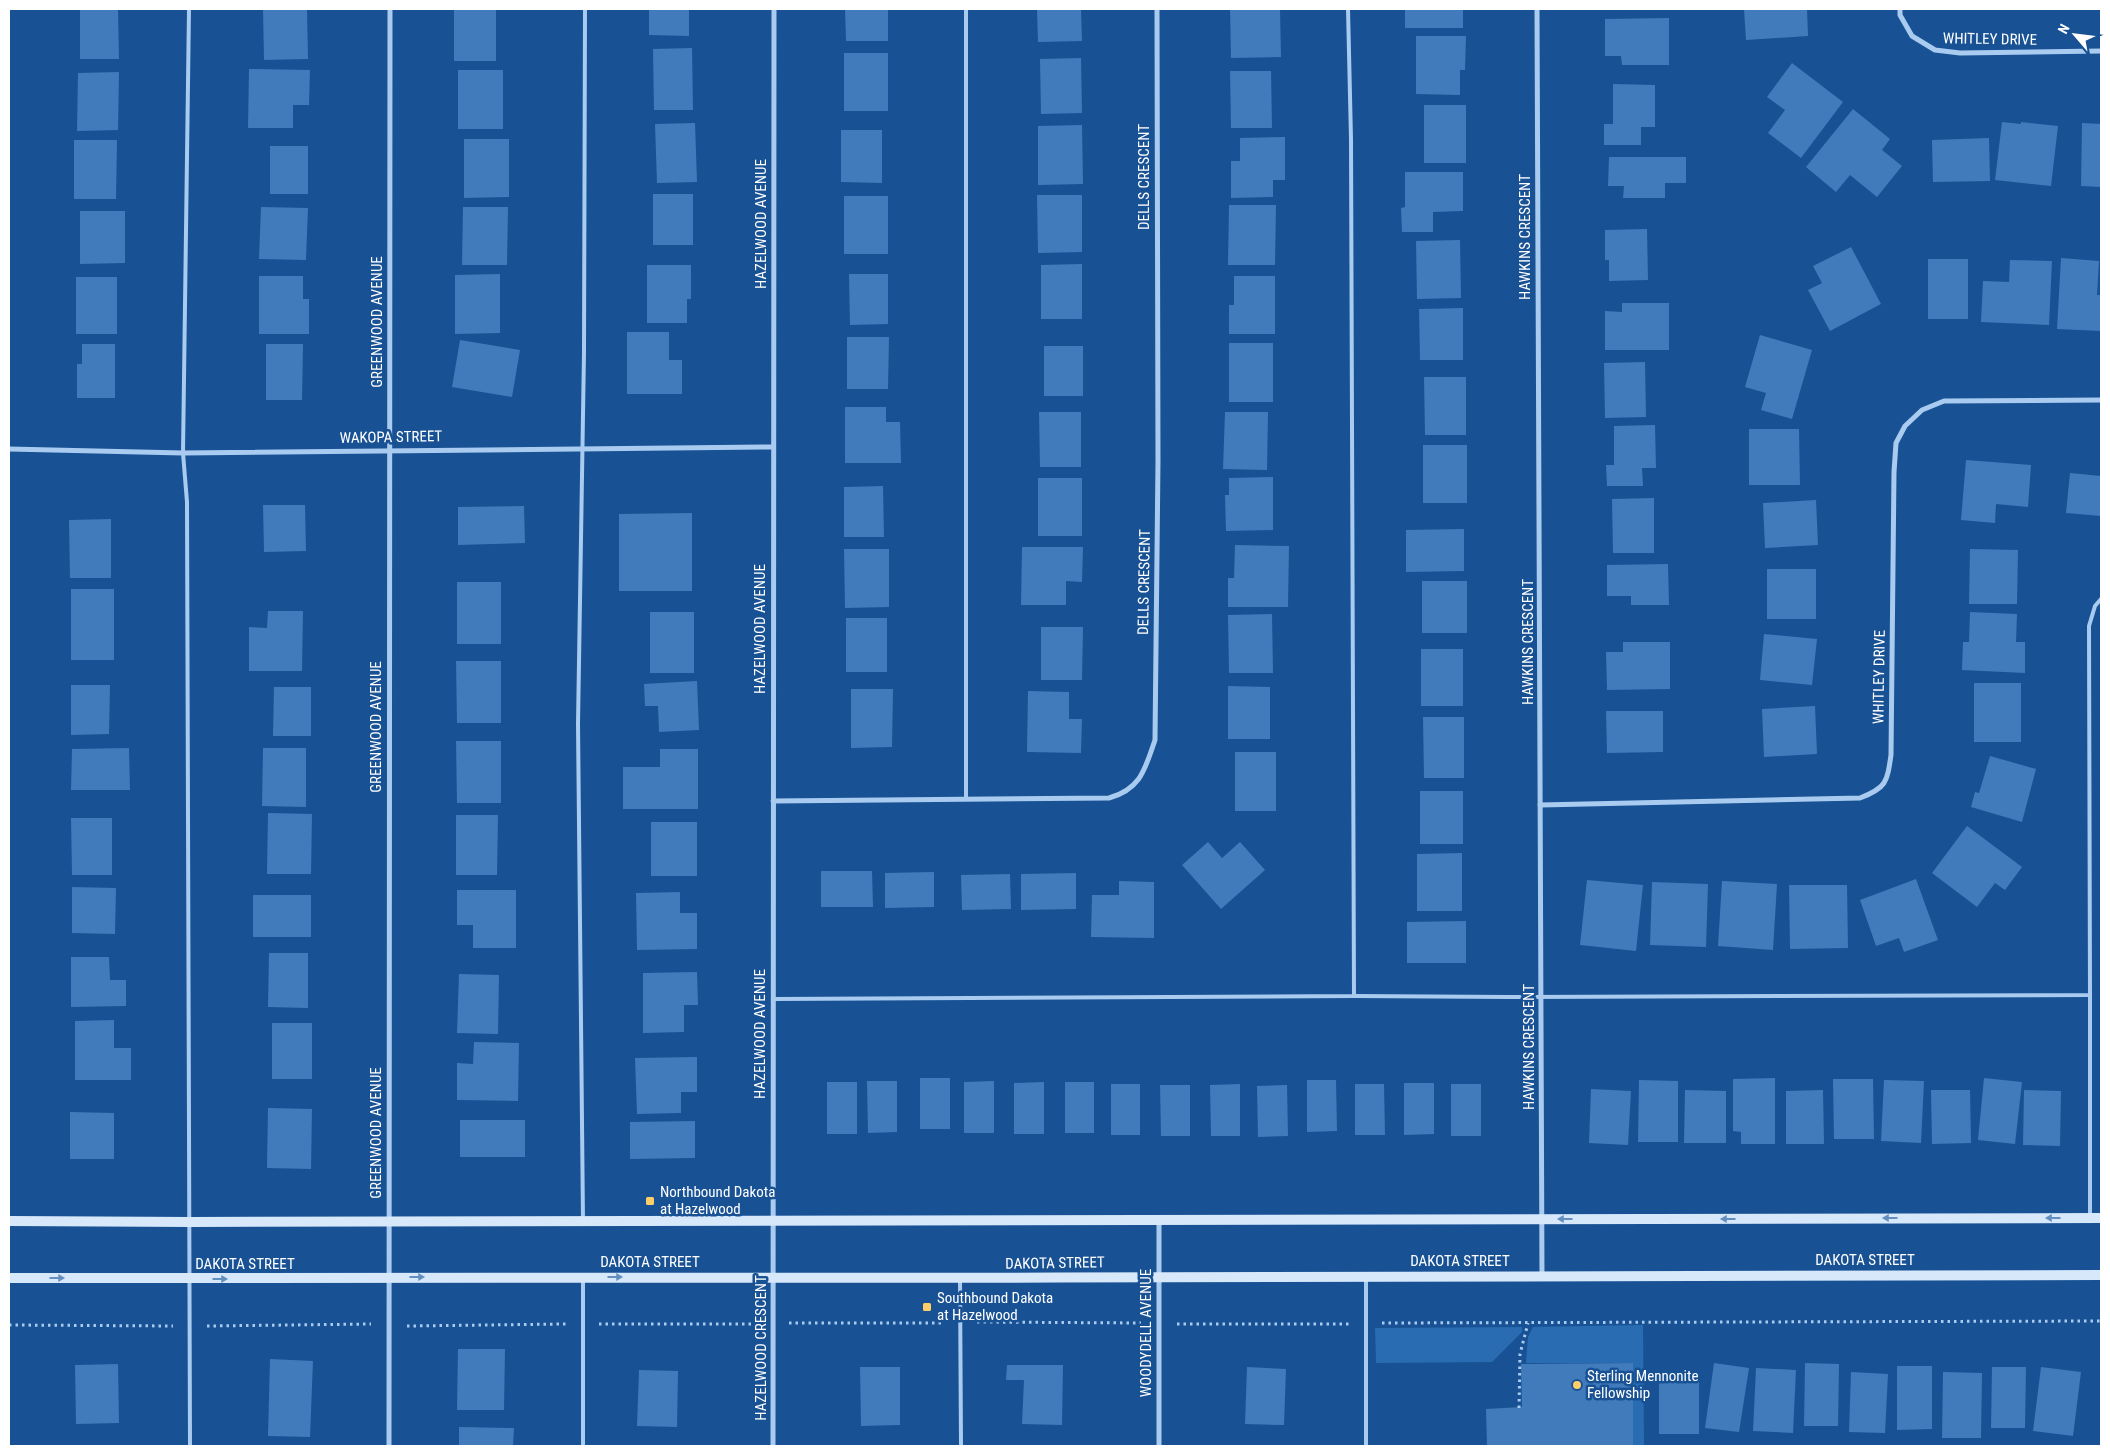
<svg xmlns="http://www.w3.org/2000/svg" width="2110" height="1455" font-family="'Roboto Condensed',sans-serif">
<rect width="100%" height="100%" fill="#185294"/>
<g fill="#2a6cb2">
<polygon points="1643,1325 1644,1446 1633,1446 1632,1363 1526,1363 1528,1337 1533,1327"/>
<polygon points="1522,1327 1522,1332 1492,1362 1376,1363 1375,1328"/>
</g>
<g fill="#417bbb">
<polygon points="80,9 118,9 119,59 80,59"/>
<polygon points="263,9 307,9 308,59 264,60"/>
<rect x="454" y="9" width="42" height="52"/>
<polygon points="649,9 689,9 689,36 649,35"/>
<polygon points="845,9 888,9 888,41 846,41"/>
<polygon points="1037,9 1081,9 1082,41 1038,42"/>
<polygon points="1230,9 1280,9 1281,57 1231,58"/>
<rect x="1405" y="9" width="58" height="19"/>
<polygon points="1744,9 1807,9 1808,36 1746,40"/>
<polygon points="1669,18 1669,65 1622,65 1621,56 1605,56 1605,19"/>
<polygon points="1416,36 1466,36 1465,70 1460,70 1460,95 1416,94"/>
<polygon points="692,48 693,110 654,110 653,49"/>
<rect x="844" y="53" width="44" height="58"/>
<polygon points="1081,58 1082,113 1041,114 1040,59"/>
<polygon points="1792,63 1843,102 1801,158 1768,133 1785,110 1767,97"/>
<polygon points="249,69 310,70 309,105 293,105 293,128 248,128"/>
<rect x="458" y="70" width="45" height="59"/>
<polygon points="1230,71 1271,71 1272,128 1231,128"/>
<polygon points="119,72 118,130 77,131 78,73"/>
<polygon points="1613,84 1655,85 1655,127 1641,127 1641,145 1604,145 1604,124 1613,124"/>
<rect x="1424" y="105" width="42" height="58"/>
<polygon points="1853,109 1890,139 1882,150 1902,166 1877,197 1850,175 1836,192 1806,167"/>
<polygon points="2002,122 2021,124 2021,122 2058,126 2051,186 1995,180"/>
<polygon points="695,123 697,182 657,183 655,124"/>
<polygon points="2082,123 2101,124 2101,187 2081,186"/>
<polygon points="1082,125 1083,184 1038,185 1038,126"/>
<polygon points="841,130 882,130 882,183 841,182"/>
<polygon points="1285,137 1285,180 1273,180 1273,197 1231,198 1231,161 1240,161 1240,138"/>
<polygon points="1989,138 1990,181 1933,182 1932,140"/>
<polygon points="464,139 509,139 509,197 464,198"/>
<polygon points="74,140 117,140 116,199 74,199"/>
<rect x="270" y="146" width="38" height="48"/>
<polygon points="1609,157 1686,157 1686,183 1665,183 1665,198 1623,198 1624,186 1608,186"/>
<polygon points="1405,172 1463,172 1463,211 1433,212 1433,232 1402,232 1401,208 1405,207"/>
<rect x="653" y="194" width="40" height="51"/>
<polygon points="1037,195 1082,195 1082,252 1038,253"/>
<rect x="844" y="196" width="44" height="58"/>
<polygon points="1229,205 1276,205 1275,265 1228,265"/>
<polygon points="261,207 308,208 306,260 259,259"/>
<polygon points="463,207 508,207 507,265 462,265"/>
<polygon points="80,211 125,211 125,263 80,264"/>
<polygon points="1647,229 1648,280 1609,281 1609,260 1605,260 1605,230"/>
<polygon points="1460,240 1461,298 1417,299 1416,241"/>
<polygon points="1851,247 1881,304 1830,331 1808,290 1822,283 1813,266"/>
<polygon points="2061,258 2099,261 2097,295 2101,295 2101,331 2057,329"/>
<rect x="1928" y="259" width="40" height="60"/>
<polygon points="2010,260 2052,261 2049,325 1981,322 1983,281 2009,282"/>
<polygon points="1082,264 1082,319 1041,319 1041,265"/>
<polygon points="647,265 691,265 691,299 687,299 687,323 647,323"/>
<polygon points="500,274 500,333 455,334 455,275"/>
<polygon points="849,274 888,274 888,324 850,325"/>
<polygon points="259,276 303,276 303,299 309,299 309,334 259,334"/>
<polygon points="1234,276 1275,276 1275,334 1229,334 1229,305 1234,305"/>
<rect x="76" y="277" width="41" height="57"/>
<polygon points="1622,303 1669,303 1669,350 1605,350 1605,311 1622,312"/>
<polygon points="1463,308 1463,360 1420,360 1419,309"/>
<polygon points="627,332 669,332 669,360 682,360 682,394 627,394"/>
<polygon points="1760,335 1812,350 1792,419 1761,410 1766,393 1745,387"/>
<polygon points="847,337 889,337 888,389 847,389"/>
<polygon points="460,340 520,350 512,397 452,387"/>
<rect x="1229" y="343" width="44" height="59"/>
<polygon points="82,344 115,344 115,398 77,398 77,364 82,364"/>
<polygon points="266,344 303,344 302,400 266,400"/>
<rect x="1044" y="346" width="39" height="50"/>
<polygon points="1645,362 1646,417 1605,418 1604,363"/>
<polygon points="1424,377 1466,377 1466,435 1425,435"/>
<polygon points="845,407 886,407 886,422 900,422 901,463 845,463"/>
<polygon points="1039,412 1081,412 1081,467 1040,467"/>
<polygon points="1225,412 1268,412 1267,470 1223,469"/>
<polygon points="1655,425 1656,468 1642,468 1643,486 1607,486 1606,465 1614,465 1614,426"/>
<polygon points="1749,429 1799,429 1800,485 1749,485"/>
<rect x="1423" y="445" width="44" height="58"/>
<polygon points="1966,460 2031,465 2028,507 1996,504 1995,523 1961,520"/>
<polygon points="2070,473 2101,476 2101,516 2066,513"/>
<polygon points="1273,477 1273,530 1226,531 1225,495 1229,495 1229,478"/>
<rect x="1038" y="478" width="44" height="58"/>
<polygon points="883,486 884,537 844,537 844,487"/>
<polygon points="1654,498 1654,553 1613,553 1612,499"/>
<polygon points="1816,500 1818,545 1765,548 1763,503"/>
<polygon points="263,505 305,505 306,551 264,552"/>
<polygon points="524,506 525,543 458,545 458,507"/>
<polygon points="692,513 692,591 619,591 619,514"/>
<polygon points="111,519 111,578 70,578 69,520"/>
<polygon points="1464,529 1464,571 1406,572 1406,530"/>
<polygon points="1235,545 1289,546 1288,607 1228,607 1228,578 1234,578"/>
<polygon points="1022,547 1083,547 1082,582 1066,581 1066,605 1021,605"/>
<polygon points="844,549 889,549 889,607 845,608"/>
<polygon points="1970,549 2018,550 2017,604 1969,604"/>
<polygon points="1668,564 1669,605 1631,605 1631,596 1607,596 1607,565"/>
<rect x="1767" y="569" width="49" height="50"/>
<rect x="1422" y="581" width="45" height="52"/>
<rect x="457" y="582" width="44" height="62"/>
<rect x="71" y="589" width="43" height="71"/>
<polygon points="268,611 303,611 302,671 249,671 249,627 267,628"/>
<rect x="650" y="612" width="44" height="61"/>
<polygon points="1970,612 2017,614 2016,642 2025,642 2025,673 1962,670 1963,642 1969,642"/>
<polygon points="1272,614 1273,673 1229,673 1228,615"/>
<rect x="846" y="618" width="41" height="54"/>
<polygon points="1041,627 1083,627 1082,680 1041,680"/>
<polygon points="1764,634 1817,639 1812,685 1760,680"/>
<polygon points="1623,642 1670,642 1670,689 1607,690 1606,652 1623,652"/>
<rect x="1421" y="649" width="42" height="57"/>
<polygon points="456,661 501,661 501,723 457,723"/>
<polygon points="697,681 699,730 659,732 658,706 645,706 644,684"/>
<rect x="1974" y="683" width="47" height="59"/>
<polygon points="71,685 110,685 109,734 71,735"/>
<polygon points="1228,686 1270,687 1270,739 1228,739"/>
<polygon points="274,687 311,687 311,736 273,736"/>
<polygon points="851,689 893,689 892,747 851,748"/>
<polygon points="1028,691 1069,692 1069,719 1082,719 1081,753 1027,752"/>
<polygon points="1815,706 1817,754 1764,757 1762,709"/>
<polygon points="1606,711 1663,711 1663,752 1607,753"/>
<polygon points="1423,717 1464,717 1464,778 1424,778"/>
<polygon points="456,741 501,741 501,803 457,803"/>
<polygon points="129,748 130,790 71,790 72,749"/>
<polygon points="263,748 306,748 306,807 262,806"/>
<polygon points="660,749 698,749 698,809 623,809 623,767 660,767"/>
<rect x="1235" y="752" width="41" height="59"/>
<polygon points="1990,756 2036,769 2022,822 1971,807 1975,792 1979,793"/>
<rect x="1420" y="791" width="43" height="53"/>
<polygon points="268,813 312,814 311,874 267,874"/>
<polygon points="456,815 498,815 497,875 456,875"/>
<polygon points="71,818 112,818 112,875 72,875"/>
<rect x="651" y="822" width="46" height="54"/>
<polygon points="1967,826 2022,867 2005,890 1995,883 1977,907 1932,873"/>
<polygon points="1208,842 1222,858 1240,842 1265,870 1221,909 1182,865"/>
<polygon points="1462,853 1462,911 1417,911 1417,854"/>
<polygon points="821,871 872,871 873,907 821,907"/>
<polygon points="934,872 934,907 885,908 885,873"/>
<polygon points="1076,873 1076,909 1021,910 1021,874"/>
<polygon points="1010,874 1011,909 962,910 961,875"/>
<polygon points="1916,879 1938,940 1904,952 1899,938 1876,946 1860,900"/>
<polygon points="1587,880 1643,885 1636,951 1580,945"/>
<polygon points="1119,881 1154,882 1154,938 1091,937 1092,895 1119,895"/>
<polygon points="1722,881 1777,884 1773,950 1718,946"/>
<polygon points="1652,882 1708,884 1706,947 1650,945"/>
<polygon points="1789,885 1847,885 1848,948 1790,949"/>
<polygon points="72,887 116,888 115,934 72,933"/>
<polygon points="457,890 516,890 516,948 473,948 473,925 457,925"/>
<polygon points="680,892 680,913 697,913 697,949 637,950 636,893"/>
<rect x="253" y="895" width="58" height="42"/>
<polygon points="1466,921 1466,963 1407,963 1407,922"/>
<polygon points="269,953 308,953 308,1008 268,1007"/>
<polygon points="71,957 109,957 110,980 126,980 126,1006 71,1007"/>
<polygon points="697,972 698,1005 684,1005 684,1032 643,1033 643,973"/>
<polygon points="459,974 499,975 498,1034 457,1033"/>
<polygon points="114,1020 114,1048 131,1048 131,1080 75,1080 75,1021"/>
<rect x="272" y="1023" width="40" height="56"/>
<polygon points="474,1042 519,1043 518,1101 457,1100 457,1063 473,1064"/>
<polygon points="697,1057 697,1092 681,1092 681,1113 637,1114 635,1058"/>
<rect x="920" y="1078" width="30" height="51"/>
<polygon points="1775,1078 1775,1144 1741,1144 1741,1132 1733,1131 1733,1079"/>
<polygon points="1984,1078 2022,1082 2015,1144 1978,1140"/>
<polygon points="1833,1079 1873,1079 1874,1139 1834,1139"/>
<polygon points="1307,1080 1336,1080 1337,1131 1307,1132"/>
<polygon points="1639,1080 1678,1081 1678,1142 1638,1142"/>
<polygon points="1884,1080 1924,1081 1921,1143 1881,1141"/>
<polygon points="867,1081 897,1081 897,1132 868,1133"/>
<polygon points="994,1081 994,1133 964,1133 964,1082"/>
<rect x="827" y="1082" width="30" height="52"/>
<polygon points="1044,1082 1044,1134 1014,1134 1014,1083"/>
<rect x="1065" y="1082" width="29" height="51"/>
<polygon points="1404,1083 1434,1083 1434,1134 1404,1135"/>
<rect x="1111" y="1084" width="29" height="51"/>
<polygon points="1240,1084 1240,1136 1211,1136 1210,1085"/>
<polygon points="1355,1084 1384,1084 1385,1135 1355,1135"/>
<rect x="1451" y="1084" width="30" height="52"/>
<polygon points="1160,1085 1190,1085 1190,1136 1161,1136"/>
<polygon points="1287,1085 1288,1136 1258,1137 1257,1086"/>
<polygon points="1591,1089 1631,1091 1628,1145 1589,1143"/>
<polygon points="1685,1090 1726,1091 1726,1143 1684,1143"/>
<polygon points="1823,1090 1824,1144 1786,1144 1786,1091"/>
<polygon points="1931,1090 1970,1090 1971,1143 1932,1144"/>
<polygon points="2024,1090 2061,1091 2060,1146 2023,1145"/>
<polygon points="268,1108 312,1109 311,1169 267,1168"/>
<polygon points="70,1112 114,1113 114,1159 70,1159"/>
<rect x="460" y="1120" width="65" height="37"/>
<polygon points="695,1121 695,1158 630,1159 630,1122"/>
<polygon points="458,1349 505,1349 504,1410 457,1410"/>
<polygon points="270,1359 313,1361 310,1437 268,1436"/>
<polygon points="1633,1363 1633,1446 1487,1446 1486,1409 1522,1407 1521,1364"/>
<polygon points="1714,1363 1749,1368 1739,1432 1705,1428"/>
<polygon points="1805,1363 1839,1364 1838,1426 1804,1426"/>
<polygon points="118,1364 119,1423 76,1424 75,1365"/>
<polygon points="1007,1365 1063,1365 1062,1425 1022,1424 1024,1380 1006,1380"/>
<polygon points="1897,1366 1932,1366 1932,1429 1897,1430"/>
<polygon points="860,1367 900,1367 900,1425 861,1426"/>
<polygon points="1247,1367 1286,1369 1284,1425 1245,1424"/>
<polygon points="1992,1367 2026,1367 2025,1428 1991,1428"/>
<polygon points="2041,1367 2081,1372 2073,1436 2033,1431"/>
<polygon points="1756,1368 1796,1370 1793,1433 1753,1431"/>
<polygon points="639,1370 678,1371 677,1427 637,1426"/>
<rect x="1659" y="1372" width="40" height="62"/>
<polygon points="1851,1372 1888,1374 1885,1433 1849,1432"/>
<polygon points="1943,1372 1982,1373 1981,1438 1942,1438"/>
<polygon points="459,1427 514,1428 513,1446 459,1446"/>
</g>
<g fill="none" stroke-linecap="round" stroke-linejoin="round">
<g stroke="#a9cbf0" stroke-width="3" stroke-dasharray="2.5 4" stroke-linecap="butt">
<polyline points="977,1322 1141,1323"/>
<polyline points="789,1323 943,1323"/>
<polyline points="1382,1323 2101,1321"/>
<polyline points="599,1324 756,1324"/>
<polyline points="1177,1324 1351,1324"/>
<polyline points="9,1325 173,1326"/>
<polyline points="207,1326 371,1324"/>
<polyline points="407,1326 566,1324"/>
<polyline points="1519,1408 1520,1354 1528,1323"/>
</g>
<g stroke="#a9cbf0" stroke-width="4">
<polyline points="189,9 183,453 187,502 190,1446"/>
<polyline points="966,799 966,9"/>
<polyline points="2090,995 2090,1218"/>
<polyline points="1354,996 1509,997 2090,995 2089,626 2095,606 2101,599"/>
<polyline points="773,999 1354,996 1351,139 1348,9"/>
<polyline points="583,1221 578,724 584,353 585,9"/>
<polyline points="960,1279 961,1446"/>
<polyline points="1366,1279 1366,1446"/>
<polyline points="583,1280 583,1446"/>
</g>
<g stroke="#a9cbf0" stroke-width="5">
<polyline points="1537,9 1542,1276"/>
<polyline points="1900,9 1900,15 1912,36 1935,50 1960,53 2101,51"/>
<polyline points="9,449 183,453 773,447"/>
<path d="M773,801L1109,798C1141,789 1145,769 1155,740L1158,461L1157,9"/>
<path d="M1540,805L1860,798C1886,788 1887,783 1891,755L1894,472L1896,443L1905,426L1922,410L1944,401L2101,400"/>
<polyline points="1159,1220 1159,1446"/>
<polyline points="389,1446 390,9"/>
<polyline points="773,1446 774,9"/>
</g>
<g stroke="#d7e8fb" stroke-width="10">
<polyline points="9,1221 191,1222 2101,1218"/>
<path d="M9,1278C706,1280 1404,1276 2101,1275"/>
</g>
</g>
<defs><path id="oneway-solid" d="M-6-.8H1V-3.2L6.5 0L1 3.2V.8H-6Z" transform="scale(1.25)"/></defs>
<g fill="#648ebd">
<use href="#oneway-solid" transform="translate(1890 1218) rotate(180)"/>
<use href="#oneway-solid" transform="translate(2053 1218) rotate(180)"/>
<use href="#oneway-solid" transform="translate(1565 1219) rotate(180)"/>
<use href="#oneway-solid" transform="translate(1728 1219) rotate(180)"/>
<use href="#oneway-solid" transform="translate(417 1277)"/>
<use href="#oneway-solid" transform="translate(615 1277)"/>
<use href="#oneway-solid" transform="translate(57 1278)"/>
<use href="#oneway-solid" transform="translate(220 1279)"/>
</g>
<g fill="#ffce68" stroke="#185294" stroke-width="2">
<rect x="645" y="1196" width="10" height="10" rx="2.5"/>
<rect x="922" y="1302" width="10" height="10" rx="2.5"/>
<circle cx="1577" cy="1385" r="5"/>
</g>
<g text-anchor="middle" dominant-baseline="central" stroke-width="5" stroke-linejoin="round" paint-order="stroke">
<g font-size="15" fill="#fff" stroke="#185294">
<text transform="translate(1990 39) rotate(1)">WHITLEY DRIVE</text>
<text transform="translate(1144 177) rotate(-90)">DELLS CRESCENT</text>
<text transform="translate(761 224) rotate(-90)">HAZELWOOD AVENUE</text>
<text transform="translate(1525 237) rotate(-90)">HAWKINS CRESCENT</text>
<text transform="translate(377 322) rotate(-90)">GREENWOOD AVENUE</text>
<text transform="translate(391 437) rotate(-1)">WAKOPA STREET</text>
<text transform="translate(1144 582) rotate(-89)">DELLS CRESCENT</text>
<text transform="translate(760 629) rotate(-90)">HAZELWOOD AVENUE</text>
<text transform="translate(1528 642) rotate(-90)">HAWKINS CRESCENT</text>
<text transform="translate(1879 677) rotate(-89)">WHITLEY DRIVE</text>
<text transform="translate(376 727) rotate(-90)">GREENWOOD AVENUE</text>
<text transform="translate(760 1034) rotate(-90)">HAZELWOOD AVENUE</text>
<text transform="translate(1529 1047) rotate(-90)">HAWKINS CRESCENT</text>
<text transform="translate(376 1133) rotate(-90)">GREENWOOD AVENUE</text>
<text x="1865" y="1260">DAKOTA STREET</text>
<text x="1460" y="1261">DAKOTA STREET</text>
<text x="650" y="1262">DAKOTA STREET</text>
<text transform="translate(1055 1263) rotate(-1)">DAKOTA STREET</text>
<text x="245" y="1264">DAKOTA STREET</text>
<text transform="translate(1146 1333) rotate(-90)">WOODYDELL AVENUE</text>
<text transform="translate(761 1348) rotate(-90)">HAZELWOOD CRESCENT</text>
</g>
<g font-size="15" fill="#fff" stroke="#185294" text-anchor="start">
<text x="660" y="1192">Northbound Dakota<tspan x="660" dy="17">at Hazelwood</tspan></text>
<text x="937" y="1298">Southbound Dakota<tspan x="937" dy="17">at Hazelwood</tspan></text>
<text x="1587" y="1376">Sterling Mennonite<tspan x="1587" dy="17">Fellowship</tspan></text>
</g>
</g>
<rect width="2110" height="1455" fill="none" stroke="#ffffff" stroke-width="20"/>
<g transform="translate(2075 35) rotate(298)" stroke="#185294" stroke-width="4" paint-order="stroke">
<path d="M0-4L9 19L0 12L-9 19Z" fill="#ffffff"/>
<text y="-8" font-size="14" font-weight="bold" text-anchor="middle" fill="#ffffff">N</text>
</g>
</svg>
